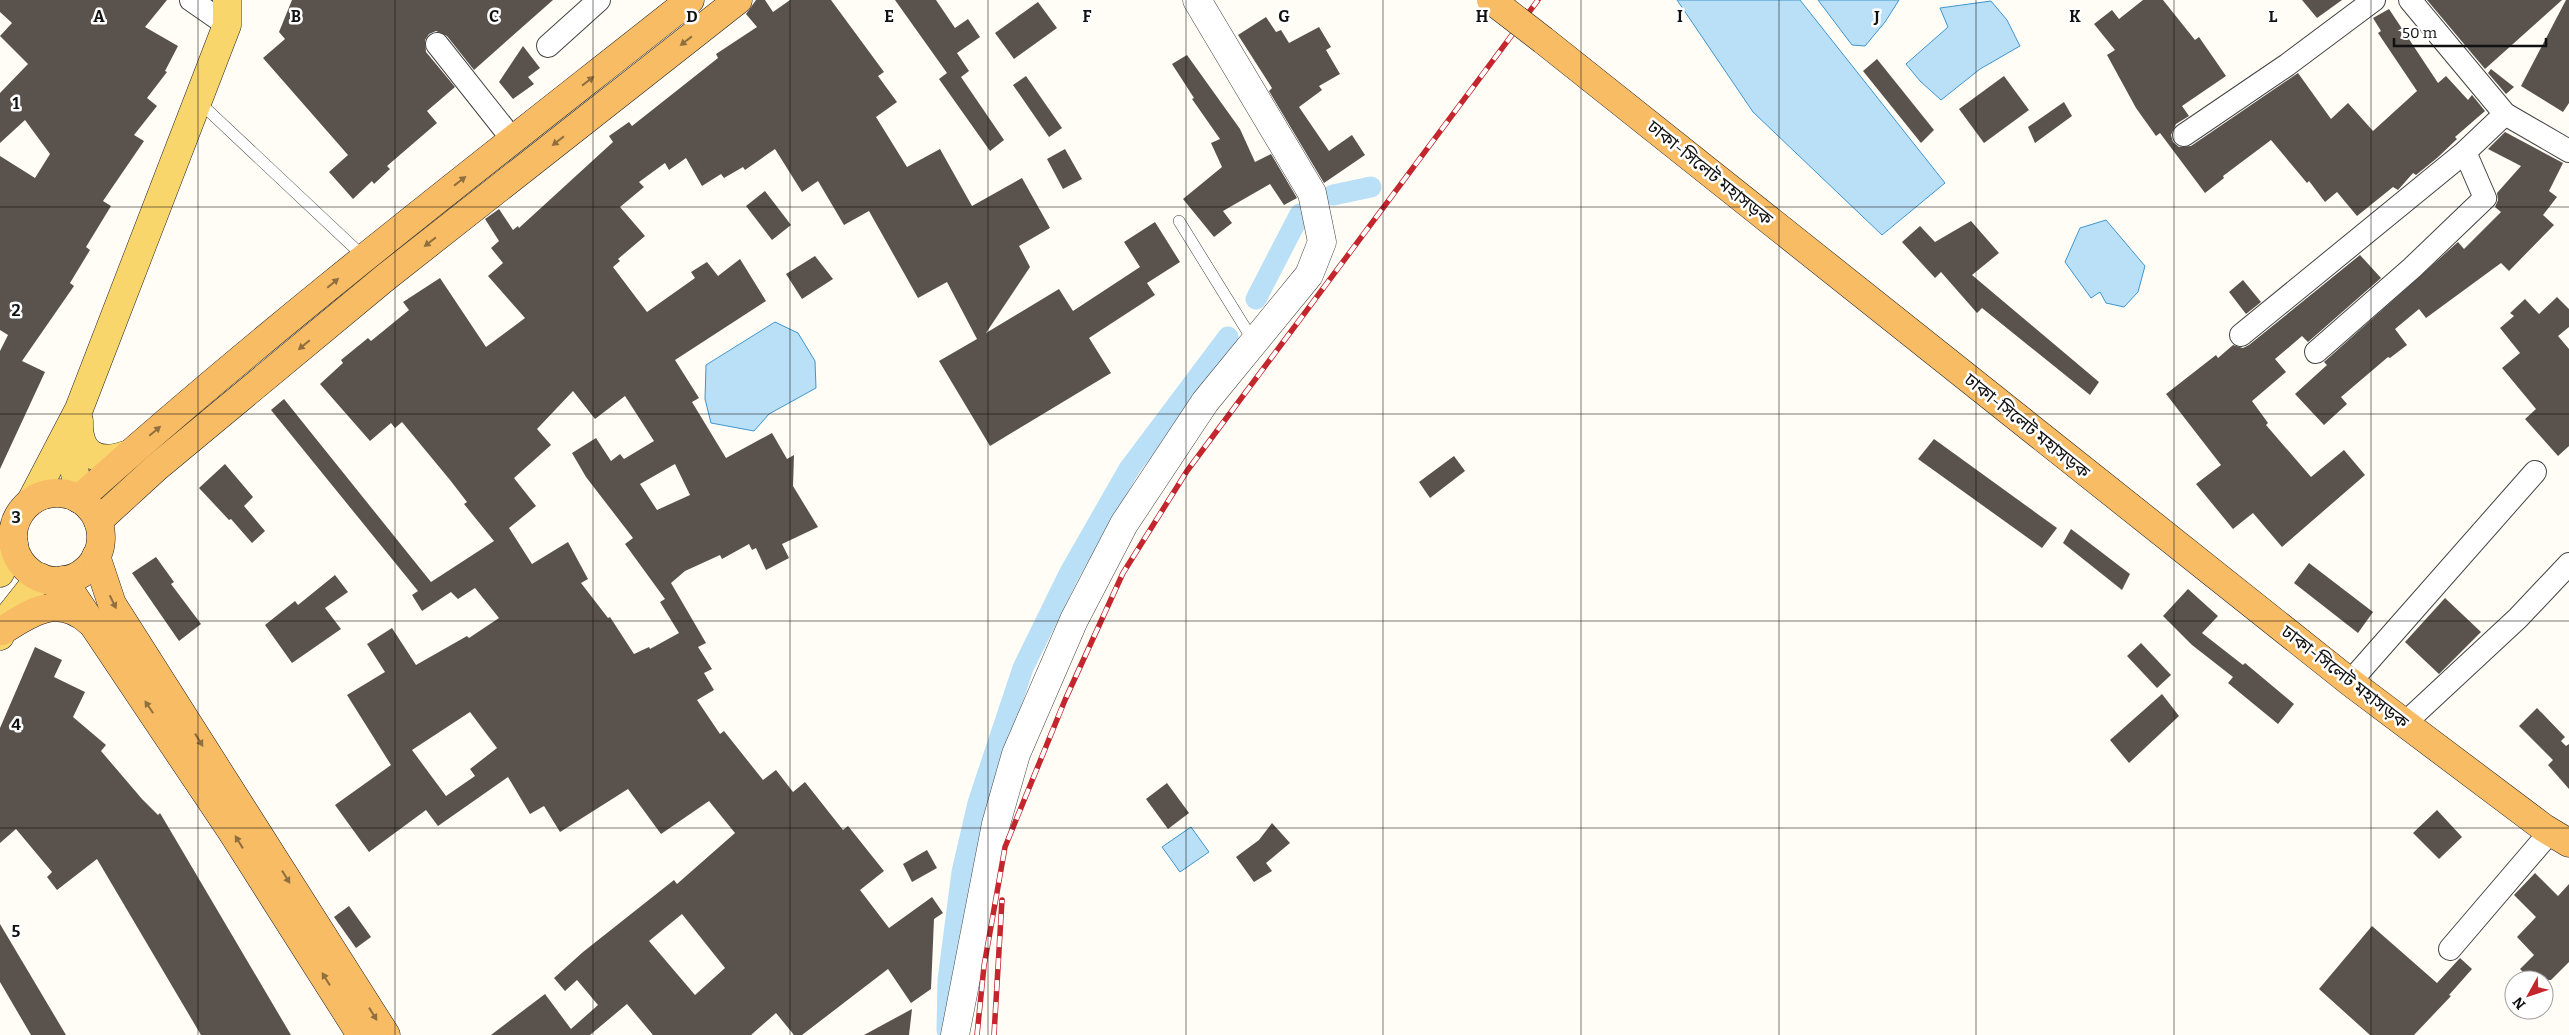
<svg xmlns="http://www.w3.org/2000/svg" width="2569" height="1035" font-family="Bitter,'Noto Sans Bengali',serif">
<rect width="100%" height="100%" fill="#fffdf5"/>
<g fill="#b9e0f7" stroke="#3f96cf">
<polygon points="1677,0 1800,0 1945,183 1882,235 1753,112"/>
<polygon points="1818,0 1899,0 1885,22 1865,46 1852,45"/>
<polygon points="1991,1 2007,20 2020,46 1980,69 1941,100 1920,81 1906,64 1948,27 1940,8"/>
<polygon points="2106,220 2145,266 2138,292 2124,307 2106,303 2100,292 2091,298 2065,262 2080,228"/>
<polygon points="775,322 798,333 815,361 816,388 769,414 754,431 711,423 705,399 706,365"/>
<polygon points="1191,827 1209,852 1180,872 1162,847"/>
</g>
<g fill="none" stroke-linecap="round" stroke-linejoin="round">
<g stroke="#b9e0f7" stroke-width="21">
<polyline points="1333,195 1371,187"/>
<polyline points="1256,299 1300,214"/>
<polyline points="947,1030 948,980 962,872 978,803 1023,668 1069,574 1129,469 1228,337"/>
</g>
</g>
<g fill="#5a524d" fill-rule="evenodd">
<polygon points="0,0 167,0 145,27 178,46 165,71 167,72 147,98 157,106 134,135 144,141 103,201 111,206 86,247 90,250 70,283 74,286 22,361 45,372 0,469 0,351 8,335 0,330 0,156 35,178 50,154 25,120 0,143 0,93 28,64 0,36 12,23 0,12"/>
<polygon points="292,0 553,0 474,70 447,36 436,31 429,34 425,40 426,52 455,87 427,111 437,123 387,166 390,169 374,184 372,181 353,199 329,172 348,155 263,58 285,39 279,32"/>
<path d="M756,0H765L773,12L790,0H831L884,72L878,76L897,102L876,117L907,167L940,149L972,206L1022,178L1050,228L1019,246L1030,267L986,333L1059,289L1073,311L1140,267L1124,242L1155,222L1180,262L1147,283L1155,295L1089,338L1111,373L990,446L939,361L977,339L947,282L918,298L869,211L844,225L818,181L802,192L775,149L745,170L743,167L724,178L721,174L702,186L686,158L669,170L665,163L639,182L644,187L620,207L645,236L618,259L620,261L613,267L647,312L695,278L691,272L707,262L718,276L740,259L766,301L675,360L699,398L692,402L726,458L772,433L787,459L794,455L793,486L818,527L782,544L789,558L766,570L756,548L752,550L749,544L722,559L720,555L685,571L671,583L706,643L698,647L712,669L704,673L714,690L697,700L720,734L724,731L763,780L776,770L793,792L805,782L843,830L848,826L884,871L860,890L889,928L932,897L943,913L934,919L931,989L911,1003L888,969L802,1035H794L776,1013L751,1035H653L627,1004L590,1035H491L545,994L571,1029L598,1005L577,980L565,991L554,978L583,952L674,880L677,884L735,833L709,801L661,834L628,789L560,832L544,806L530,814L508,777L438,826L426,810L369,852L335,805L391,765L347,695L385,672L367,644L392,628L416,665L467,636L469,638L499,618L475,588L458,599L451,592L422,611L412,595L418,591L271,410L284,399L431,582L494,541L464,504L467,502L450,480L402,422L395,428L391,423L370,441L320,384L343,363L341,360L368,338L371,341L409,310L403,302L440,278L486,347L525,318L488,276L503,263L491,248L499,241L485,219L499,209L513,230L518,226L519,228L613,142L609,136L629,122L632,126L718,58L716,54L757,27L746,14ZM573,391L595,419L625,396L654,441L624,459L620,454L611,461L596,438L572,453L586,477L633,538L625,544L665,599L660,602L679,633L650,649L649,647L634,654L610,617L608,618L581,583L588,579L568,542L532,564L509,528L536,506L514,478L551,445L537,429ZM675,464L690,495L657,510L640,484ZM470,712L497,748L470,769L475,776L446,796L412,750ZM682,914L725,968L695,995L649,941Z"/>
<polygon points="895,0 936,0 955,28 968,19 980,37 957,53 969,71 961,77 1004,140 990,151 939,79 947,73"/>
<polygon points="2143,0 2163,0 2195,40 2199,37 2226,76 2182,106 2189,116 2176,124 2171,135 2173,142 2179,147 2191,146 2298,73 2331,119 2348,103 2373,131 2417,91 2378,33 2381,31 2373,18 2389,9 2438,83 2446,76 2468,100 2472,95 2485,111 2455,137 2457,139 2437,158 2416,175 2413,173 2398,190 2393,187 2357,216 2337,192 2325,202 2309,181 2307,183 2271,140 2223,176 2224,178 2205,193 2160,133 2156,136 2136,108 2107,55 2115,50 2094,24 2112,10 2119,19"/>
<polygon points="2302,0 2342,0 2317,18"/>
<polygon points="2427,0 2562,0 2485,69"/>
<polygon points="2566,0 2569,0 2569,103 2563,112 2521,86"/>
<polygon points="1038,2 1057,28 1014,59 995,33"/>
<polygon points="1266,17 1276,32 1281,30 1289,43 1319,27 1331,47 1326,50 1340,74 1319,86 1322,90 1299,107 1329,151 1352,135 1365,155 1324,183 1269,91 1272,88 1238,35"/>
<polygon points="523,46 540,68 528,77 534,84 513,99 499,82"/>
<polygon points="1187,55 1240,129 1255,162 1271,154 1297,198 1284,205 1270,184 1223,211 1232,223 1214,237 1183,199 1222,167 1211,143 1220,139 1192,99 1194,98 1172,64"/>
<polygon points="1877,59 1934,130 1921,143 1863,71"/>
<polygon points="2491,69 2514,87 2506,94 2488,73"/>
<polygon points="1026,76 1062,128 1049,137 1013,85"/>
<polygon points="2004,76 2029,110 1984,143 1959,109"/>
<polygon points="2064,102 2072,116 2035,143 2028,127"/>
<polygon points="2505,132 2563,163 2549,191 2557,197 2543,215 2554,225 2509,271 2501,263 2426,318 2419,309 2395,329 2407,345 2390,358 2388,357 2341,397 2347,404 2324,425 2295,394 2327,365 2324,362 2458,242 2464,249 2501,212 2495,207 2498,200 2497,193 2521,166 2488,149"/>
<polygon points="1065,149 1082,179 1063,189 1047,159"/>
<polygon points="765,191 791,225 772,240 746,206"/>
<polygon points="1971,221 1999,253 1972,275 2099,382 2090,395 1982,308 1977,313 1941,272 1935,278 1902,242 1920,226 1935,242"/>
<polygon points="2360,255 2381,278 2308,342 2302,336 2275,359 2286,372 2252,401 2268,423 2266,425 2311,477 2344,450 2365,475 2282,547 2253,513 2233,529 2196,484 2221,465 2166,394 2216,355 2218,358 2233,345 2243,348 2249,345"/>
<polygon points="815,256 833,279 802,299 786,274"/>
<polygon points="2243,280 2261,302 2246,314 2229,292"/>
<polygon points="2557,297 2569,309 2569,327 2558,336 2569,349 2569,446 2558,456 2525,419 2536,409 2502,368 2520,353 2500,328 2514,316 2510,313 2525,299 2539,314"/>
<polygon points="1934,439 2057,528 2042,548 1918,459"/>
<polygon points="1454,456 1465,471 1430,498 1419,482"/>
<polygon points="225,464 253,497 244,506 265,531 252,543 231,519 229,520 199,488"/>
<polygon points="2071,529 2130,574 2122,590 2063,543"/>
<polygon points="156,557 174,582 171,584 201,624 179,641 132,573"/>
<polygon points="2309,563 2373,612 2358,633 2294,583"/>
<polygon points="335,575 348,592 325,608 341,629 292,663 265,625 295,601 298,605"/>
<polygon points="2188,589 2218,616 2202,633 2243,665 2245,663 2294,704 2278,724 2228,683 2233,677 2192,645 2163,616"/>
<polygon points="2445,598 2481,632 2439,674 2405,642"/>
<polygon points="2141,643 2171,675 2157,688 2127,656"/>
<polygon points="35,647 62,660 54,677 85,692 73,717 106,745 101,751 142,799 158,815 160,813 291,1035 201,1035 97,859 57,890 47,877 52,872 16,829 0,843 0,728"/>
<polygon points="2162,694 2179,716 2129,763 2110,740"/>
<polygon points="2537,708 2565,737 2561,741 2566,746 2569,744 2569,789 2548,765 2553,760 2519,726"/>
<polygon points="1167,783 1189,813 1168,829 1146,799"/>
<polygon points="2437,810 2462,837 2439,859 2413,833"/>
<polygon points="1272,823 1290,843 1266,863 1272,871 1254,882 1236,857 1259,840"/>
<polygon points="927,850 937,868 912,882 903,864"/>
<polygon points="2535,873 2558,896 2569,884 2569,962 2551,980 2531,980 2520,969 2534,955 2517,937 2536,917 2514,895"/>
<polygon points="349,906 371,937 356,948 334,917"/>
<polygon points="0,924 66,1035 31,1035 0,982"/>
<polygon points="2372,926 2437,983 2460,958 2472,969 2449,995 2451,996 2414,1035 2370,1035 2319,989"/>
<polygon points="912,1009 909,1035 864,1035"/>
</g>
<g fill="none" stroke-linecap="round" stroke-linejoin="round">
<g stroke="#444" stroke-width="12">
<g id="service">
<polyline points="198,101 364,257"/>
<polyline points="1179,221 1254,342"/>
</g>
</g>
<g stroke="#444" stroke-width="24">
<g id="minor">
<polyline points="191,0 227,25"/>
<polyline points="2410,0 2505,114 2569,151"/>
<polyline points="437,44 513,140"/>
<polyline points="548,46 599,0"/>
<polyline points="2184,135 2287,65 2374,0"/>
<polyline points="2241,335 2465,152 2505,114"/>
<polyline points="2316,352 2412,268 2485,198 2465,152"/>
<polyline points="2350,682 2535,472"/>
<polyline points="2405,723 2518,618 2569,564"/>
<polyline points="2450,949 2550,832"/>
</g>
</g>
<g stroke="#444" stroke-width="29">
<polyline id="tertiary" points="955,1035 996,824 1016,754 1074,620 1124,524 1205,402 1309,275 1322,242 1312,193 1197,0"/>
</g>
<g stroke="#222" stroke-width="29">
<g id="primary">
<path d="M79,421C78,456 99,465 129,454"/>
<polyline points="76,425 73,461 79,499"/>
<polyline points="31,501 79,409 227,25 227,0"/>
<polyline points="0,573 14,544"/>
<polyline points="0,636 10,615 40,577"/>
</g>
</g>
<g stroke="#222" stroke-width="29">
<g id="trunk">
<polyline points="1543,40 2350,682 2544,828 2569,843"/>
<circle cx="57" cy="537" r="44"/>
<path d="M79,499C275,323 484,163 690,0"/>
<polyline points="98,521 157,467 386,277 738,0"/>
<polyline points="96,556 112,604 386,1035"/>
<polyline points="63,580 232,832 361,1035"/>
<path d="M2,631C32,611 59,594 90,622"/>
</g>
</g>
<use href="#service" stroke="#fff" stroke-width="11"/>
<use href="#minor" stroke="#fff" stroke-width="22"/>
<use href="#tertiary" stroke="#fff" stroke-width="28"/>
<use href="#primary" stroke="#f9d66b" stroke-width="28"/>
<use href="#trunk" stroke="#f7bc64" stroke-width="28"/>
<g stroke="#c4262e" stroke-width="5.5">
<g id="rail">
<polyline points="977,1035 984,966 1005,847 1065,700 1123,573 1187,471 1538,0"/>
<polyline points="994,1035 1002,900"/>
</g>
</g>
<use href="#rail" stroke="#fff" stroke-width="4" stroke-dasharray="11" stroke-linecap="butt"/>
<g stroke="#222" stroke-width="29" stroke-linecap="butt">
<polyline id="trunk-bridge" points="1491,0 1543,40"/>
</g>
<use href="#trunk-bridge" stroke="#f7bc64" stroke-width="28"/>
</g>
<defs><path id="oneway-solid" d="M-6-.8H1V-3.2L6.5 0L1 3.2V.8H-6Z" transform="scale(1.25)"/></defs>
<g fill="#906f3f">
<use href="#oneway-solid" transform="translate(686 41) rotate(142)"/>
<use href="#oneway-solid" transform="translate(588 81) rotate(-38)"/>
<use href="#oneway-solid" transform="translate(558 141) rotate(142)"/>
<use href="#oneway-solid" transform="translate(460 181) rotate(-38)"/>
<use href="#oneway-solid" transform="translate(430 242) rotate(142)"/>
<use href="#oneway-solid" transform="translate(333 283) rotate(-40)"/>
<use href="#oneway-solid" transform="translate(304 345) rotate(140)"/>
<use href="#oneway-solid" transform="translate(155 431) rotate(-40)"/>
<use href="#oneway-solid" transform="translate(113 602) rotate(64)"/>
<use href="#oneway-solid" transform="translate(149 707) rotate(-124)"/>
<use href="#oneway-solid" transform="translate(199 740) rotate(58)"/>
<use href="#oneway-solid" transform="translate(239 842) rotate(-122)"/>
<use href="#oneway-solid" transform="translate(286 877) rotate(58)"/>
<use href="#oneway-solid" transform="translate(326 979) rotate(-122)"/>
<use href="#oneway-solid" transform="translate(373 1014) rotate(58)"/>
</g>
<path fill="none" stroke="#111" stroke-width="1" stroke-opacity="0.55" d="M198,0V1035M395,0V1035M593,0V1035M790,0V1035M988,0V1035M1186,0V1035M1383,0V1035M1581,0V1035M1779,0V1035M1976,0V1035M2174,0V1035M2371,0V1035M0,207H2569M0,414H2569M0,621H2569M0,828H2569"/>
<g text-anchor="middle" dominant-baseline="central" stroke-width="5" stroke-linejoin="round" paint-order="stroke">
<g font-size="18" fill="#111" stroke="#fff">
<text transform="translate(1710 173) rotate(39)">ঢাকা-সিলেট মহাসড়ক</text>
<text transform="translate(2027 426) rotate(39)">ঢাকা-সিলেট মহাসড়ক</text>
<text transform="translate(2345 677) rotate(38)">ঢাকা-সিলেট মহাসড়ক</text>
</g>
</g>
<g font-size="16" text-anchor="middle" font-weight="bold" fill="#111" stroke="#fff" stroke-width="5" stroke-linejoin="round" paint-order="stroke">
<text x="99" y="22">A</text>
<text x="296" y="22">B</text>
<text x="494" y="22">C</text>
<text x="692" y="22">D</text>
<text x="889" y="22">E</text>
<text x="1087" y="22">F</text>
<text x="1284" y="22">G</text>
<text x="1482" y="22">H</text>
<text x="1680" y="22">I</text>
<text x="1877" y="22">J</text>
<text x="2075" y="22">K</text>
<text x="2273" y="22">L</text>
<text x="16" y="109">1</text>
<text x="16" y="316">2</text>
<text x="16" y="523">3</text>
<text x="16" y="730">4</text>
<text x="16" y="937">5</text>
</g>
<g transform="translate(2529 995) rotate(230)"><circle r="24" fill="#ffffff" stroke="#a0a0a0"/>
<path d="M0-4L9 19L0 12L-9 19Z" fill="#c4262e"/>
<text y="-8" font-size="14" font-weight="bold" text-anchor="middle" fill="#111111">N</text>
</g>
<path d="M2394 38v8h152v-8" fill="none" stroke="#111111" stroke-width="2.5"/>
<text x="2402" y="38" font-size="15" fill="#111111" stroke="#ffffff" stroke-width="4" paint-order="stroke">50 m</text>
</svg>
